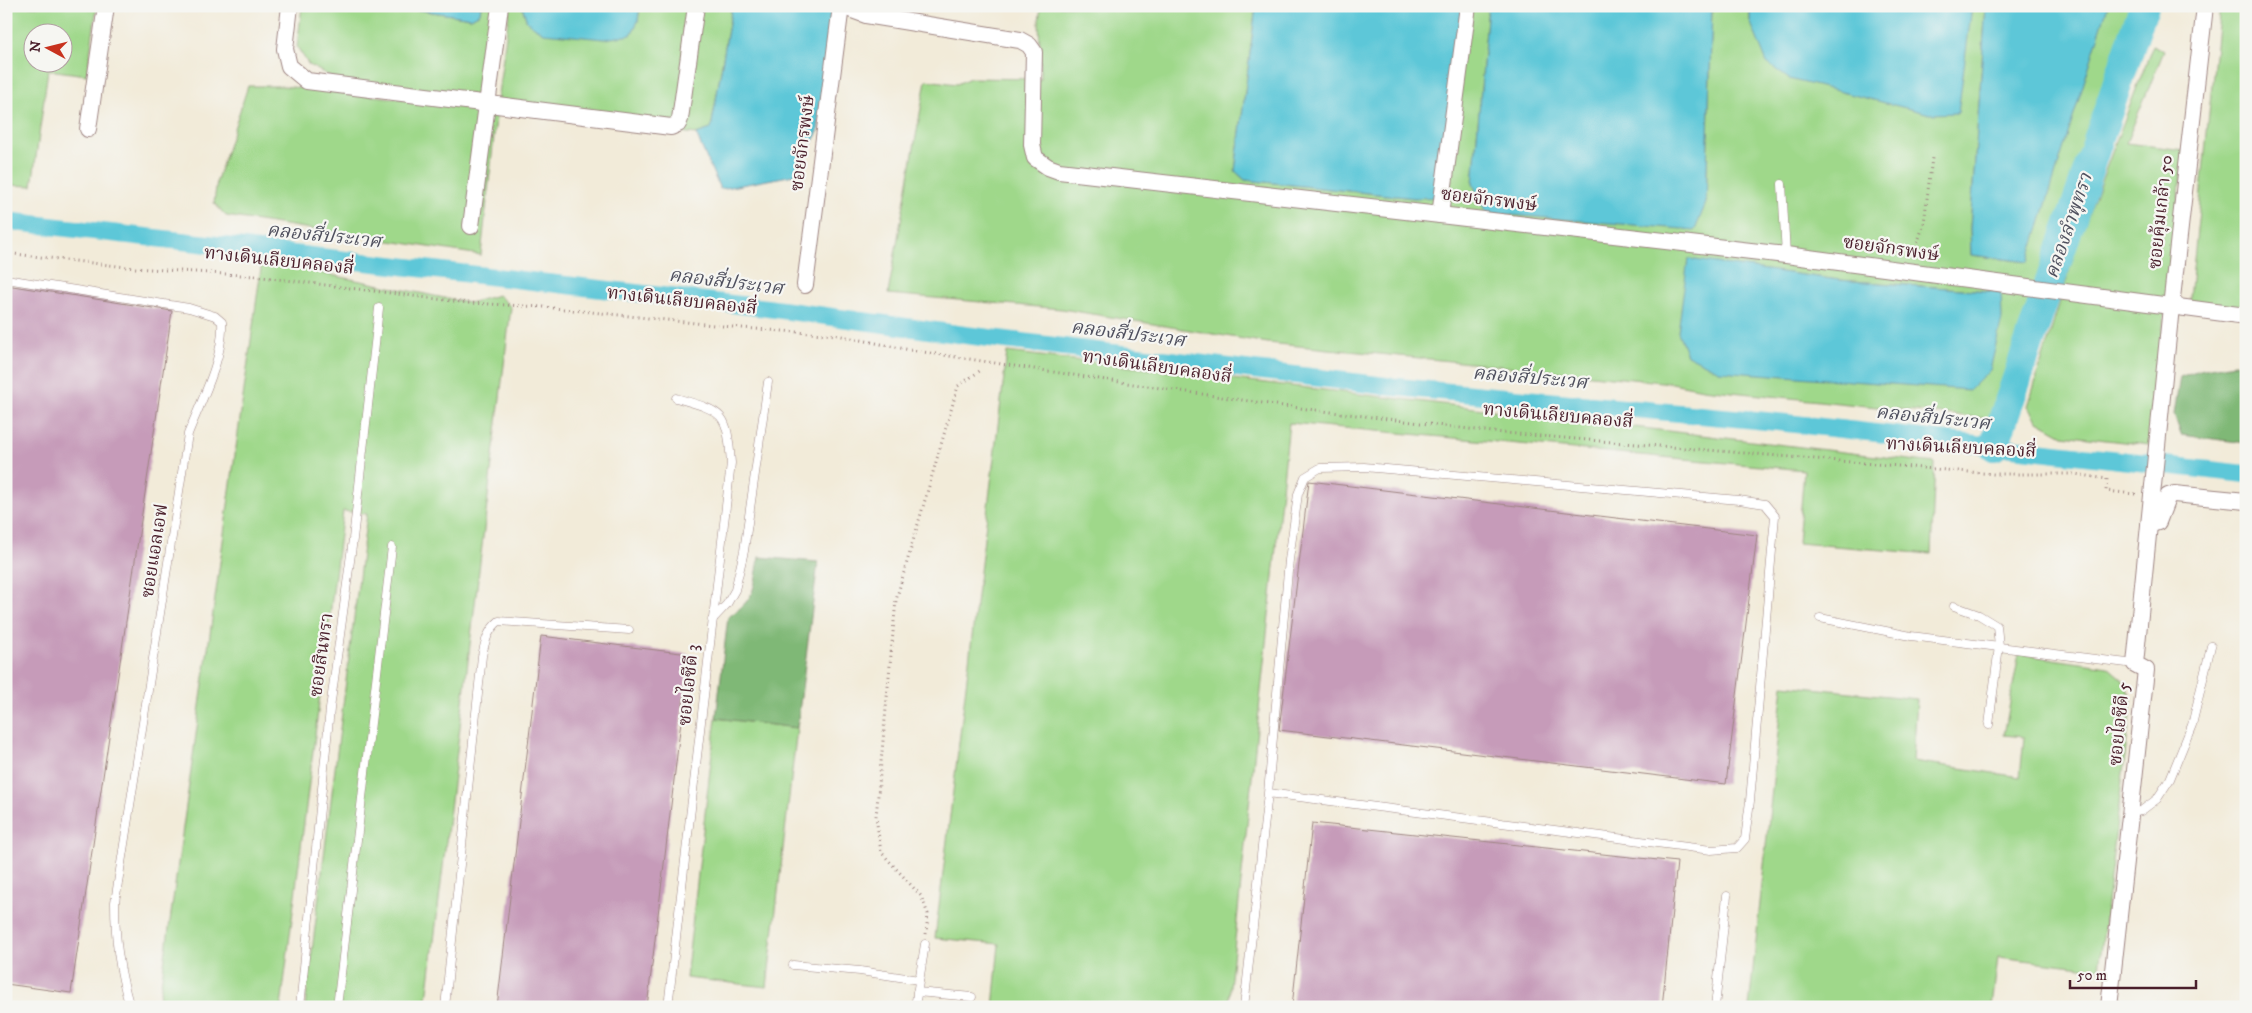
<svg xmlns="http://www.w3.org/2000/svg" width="2252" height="1013" font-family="'IM FELL DW Pica','Noto Serif Thai',serif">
<rect width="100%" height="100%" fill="#f6f6f2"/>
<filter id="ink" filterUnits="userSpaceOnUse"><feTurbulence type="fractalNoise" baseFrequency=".02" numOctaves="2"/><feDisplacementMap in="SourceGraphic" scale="10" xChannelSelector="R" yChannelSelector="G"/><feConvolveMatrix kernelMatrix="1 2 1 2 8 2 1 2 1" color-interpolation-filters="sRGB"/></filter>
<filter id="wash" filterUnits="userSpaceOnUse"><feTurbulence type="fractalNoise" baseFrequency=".0096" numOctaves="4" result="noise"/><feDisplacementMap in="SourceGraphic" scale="20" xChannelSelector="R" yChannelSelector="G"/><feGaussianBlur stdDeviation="1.12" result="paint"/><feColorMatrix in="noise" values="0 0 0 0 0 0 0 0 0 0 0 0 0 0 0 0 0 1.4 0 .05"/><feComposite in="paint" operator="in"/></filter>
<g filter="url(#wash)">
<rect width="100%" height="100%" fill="#f2ebd9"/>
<g fill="#9fd88a" stroke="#747c5a" fill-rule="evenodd">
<path d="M6,6H97L87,75L48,70L32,186L6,185ZM32,32H62V62H32Z"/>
<polygon points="302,6 394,6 471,18 480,13 481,6 493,6 480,96 339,81 309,65 297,47"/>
<polygon points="510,6 522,6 527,22 638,21 640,6 732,6 711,129 696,134 497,109 481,255 226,216 214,203 217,180 248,86 282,86 496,109"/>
<path d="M1041,6H1256L1235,171L1245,180L1415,198L1467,6H1488L1473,184L1706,203L1712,6H1750V21L1969,27L1972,6H1986L1970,228L1971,255L2027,262L2107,6H2131L2034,301L1993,419L1703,389L1672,383L1268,343L1062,309L888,294L926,80L957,84L970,78L1041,79L1039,21ZM1688,260L1839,280L2001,292L1687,355Z"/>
<polygon points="2220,6 2246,6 2246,356 2242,350 2243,312 2189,308"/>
<polygon points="2153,45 2164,51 2126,143 2184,150 2149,445 2063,435 2038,421 2028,406 2079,239"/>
<polygon points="262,261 469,303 498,295 511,307 426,1007 305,1007 367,514 343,511 281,1007 158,1007"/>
<polygon points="1007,352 1935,463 1931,554 1798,543 1804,470 1289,423 1228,1007 993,1007 999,944 935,938"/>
<polygon points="2019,654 2108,667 2122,679 2132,698 2099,969 1998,957 1992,1007 1749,1007 1783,685 1917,699 1913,761 2020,777 2024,737 2004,735"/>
<polygon points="716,718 797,728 767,987 686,978"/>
</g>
<g fill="#7fb876" stroke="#646c50">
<polygon points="2246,362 2246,443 2181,435 2174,414 2180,377 2199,370"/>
<path d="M759,557L818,562L797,728L716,718L728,617C756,599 754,588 759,557Z"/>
</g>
<g fill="#5dc7d8" stroke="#547382">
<polygon points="394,6 481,6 480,13 471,18"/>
<polygon points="522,6 640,6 638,21 631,35 604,39 543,33 527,22"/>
<polygon points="732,6 834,6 818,132 794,175 720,189 696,134 711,129"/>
<polygon points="1256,6 1467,6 1444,197 1415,198 1245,180 1235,171"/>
<polygon points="1488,6 1712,6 1706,203 1695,230 1486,213 1473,184"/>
<polygon points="1750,6 1972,6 1958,113 1930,114 1789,79 1767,63 1750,21"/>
<polygon points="1986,6 2107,6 2107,9 2028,262 1971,255 1970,228"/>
<polygon points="1688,259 1839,280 2001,292 2002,319 1990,370 1970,390 1719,371 1687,355 1678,332"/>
</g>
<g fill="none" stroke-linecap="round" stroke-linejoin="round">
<polyline stroke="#5dc7d8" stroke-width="18" points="6,221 767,308 965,335 1386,386 1777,422 2246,474"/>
<polyline stroke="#5dc7d8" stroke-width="30" points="1994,446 2144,6"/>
</g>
<g id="blocks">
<g fill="#c69bb9">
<polygon points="6,285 172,311 71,993 6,984"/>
<polygon points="1309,481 1757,535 1726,784 1279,730"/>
<polygon points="541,636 689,654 647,1007 497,1007"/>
<polygon points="1312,823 1677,862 1662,1007 1292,1007"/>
</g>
</g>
</g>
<g filter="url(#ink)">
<use href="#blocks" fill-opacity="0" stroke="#9e8582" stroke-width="1"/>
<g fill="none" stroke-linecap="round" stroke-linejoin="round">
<g stroke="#9e8582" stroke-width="9">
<g id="lane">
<polyline points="1782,184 1786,255"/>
<path d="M6,279L189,308L215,316L222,322C224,358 201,401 188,434L115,902C115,940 119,970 130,1007"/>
<polyline points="1954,606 1979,615 1997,626 1999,646 1989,725"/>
<polyline points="1820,618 1911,636 2135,664"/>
<polyline points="712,620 727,604 735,590 744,551 768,382"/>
<polyline points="2131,813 2141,811 2157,799 2170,779 2192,725 2211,646"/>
<polyline points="793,965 860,971 919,980"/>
<polyline points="917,992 972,997"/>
<polyline points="300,1007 330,709 353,539 379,308"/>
<polyline points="337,1007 392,547"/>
<path d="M445,1007L482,656C485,642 487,631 499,621L629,630"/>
<path d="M668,1007L731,463C727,412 725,412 676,398"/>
<polyline points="915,1007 925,944"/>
<polyline points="1244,1007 1268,793 1289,560 1298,494 1305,477 1320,468 1364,467 1739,500 1765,504 1775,516 1750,801 1745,839 1737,848 1711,850 1268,793"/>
<polyline points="1715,1007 1727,896"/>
</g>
</g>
<g stroke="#9e8582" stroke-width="18">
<g id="street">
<polyline points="290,6 285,49 289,66 307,81 671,127 678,124 680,119 696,6"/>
<polyline points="841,6 866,15 1020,40 1029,45 1034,52 1032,145 1035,158 1048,167 1059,171 1786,255 2246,316"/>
<polyline points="88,129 106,6"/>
<polyline points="1440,215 1468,6"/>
<polyline points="471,226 500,6"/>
<polyline points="805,285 841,6"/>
<polyline points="2149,525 2158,522 2168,496 2174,494 2246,501"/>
<polyline points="2109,1007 2146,670 2135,664 2171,307 2205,6"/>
</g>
</g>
<g stroke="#9e8582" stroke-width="3" stroke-dasharray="1 4" stroke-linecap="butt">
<polyline points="6,253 135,268 254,276 469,303 544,307 742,328 837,335 910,350 1106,380 1283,406 1493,432 1994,474 2075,474 2107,479 2106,491 2135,494 2135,496"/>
<polyline points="1913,257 1924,223 1932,158"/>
<polyline points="926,934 928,914 921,896 881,852 876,817 896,600 958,386 981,370"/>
</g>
<use href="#lane" stroke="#fff" stroke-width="8"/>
<use href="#street" stroke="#fff" stroke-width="16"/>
</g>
</g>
<g text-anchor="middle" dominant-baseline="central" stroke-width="4.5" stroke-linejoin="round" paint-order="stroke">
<g font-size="18" fill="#4a1f2b" stroke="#f6f6f2">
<text transform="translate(803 143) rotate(-83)">ซอยจักรพงษ์</text>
<text transform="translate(1489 200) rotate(7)">ซอยจักรพงษ์</text>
<text transform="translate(2161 212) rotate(-84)">ซอยคุ้มเกล้า 50</text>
<text transform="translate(1891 249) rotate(8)">ซอยจักรพงษ์</text>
<text transform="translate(279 261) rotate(6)">ทางเดินเลียบคลองสี่</text>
<text transform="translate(682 301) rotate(6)">ทางเดินเลียบคลองสี่</text>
<text transform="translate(1157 367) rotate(8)">ทางเดินเลียบคลองสี่</text>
<text transform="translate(1558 416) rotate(5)">ทางเดินเลียบคลองสี่</text>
<text transform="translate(1961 448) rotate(3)">ทางเดินเลียบคลองสี่</text>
<text transform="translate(155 551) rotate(-81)">ซอยแอลเอฟ</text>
<text transform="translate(322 655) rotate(-82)">ซอยสินทรา</text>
<text transform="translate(689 685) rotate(-84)">ซอยไอซีดี 3</text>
<text transform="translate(2120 724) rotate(-84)">ซอยไอซีดี 5</text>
</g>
<g font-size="19" font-style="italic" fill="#50515f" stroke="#f6f6f2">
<text transform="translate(2069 226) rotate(-71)">คลองลำพุทรา</text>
<text transform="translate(324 236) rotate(6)">คลองสี่ประเวศ</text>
<text transform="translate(726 282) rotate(7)">คลองสี่ประเวศ</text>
<text transform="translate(1128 334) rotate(7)">คลองสี่ประเวศ</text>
<text transform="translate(1530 378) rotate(5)">คลองสี่ประเวศ</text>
<text transform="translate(1933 418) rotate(6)">คลองสี่ประเวศ</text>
</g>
</g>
<rect width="2252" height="1013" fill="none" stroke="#f6f6f2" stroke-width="25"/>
<g transform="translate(48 48) rotate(277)"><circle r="24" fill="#f6f6f2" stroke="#b1a0a2"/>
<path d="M0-4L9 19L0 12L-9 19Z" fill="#c8321e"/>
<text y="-8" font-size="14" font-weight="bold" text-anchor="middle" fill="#4a1f2b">N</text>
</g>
<path d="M2070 980v8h126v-8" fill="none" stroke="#4a1f2b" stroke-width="2.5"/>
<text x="2077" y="980" font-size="15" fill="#4a1f2b" stroke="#f6f6f2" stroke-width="4" paint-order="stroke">50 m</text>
</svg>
